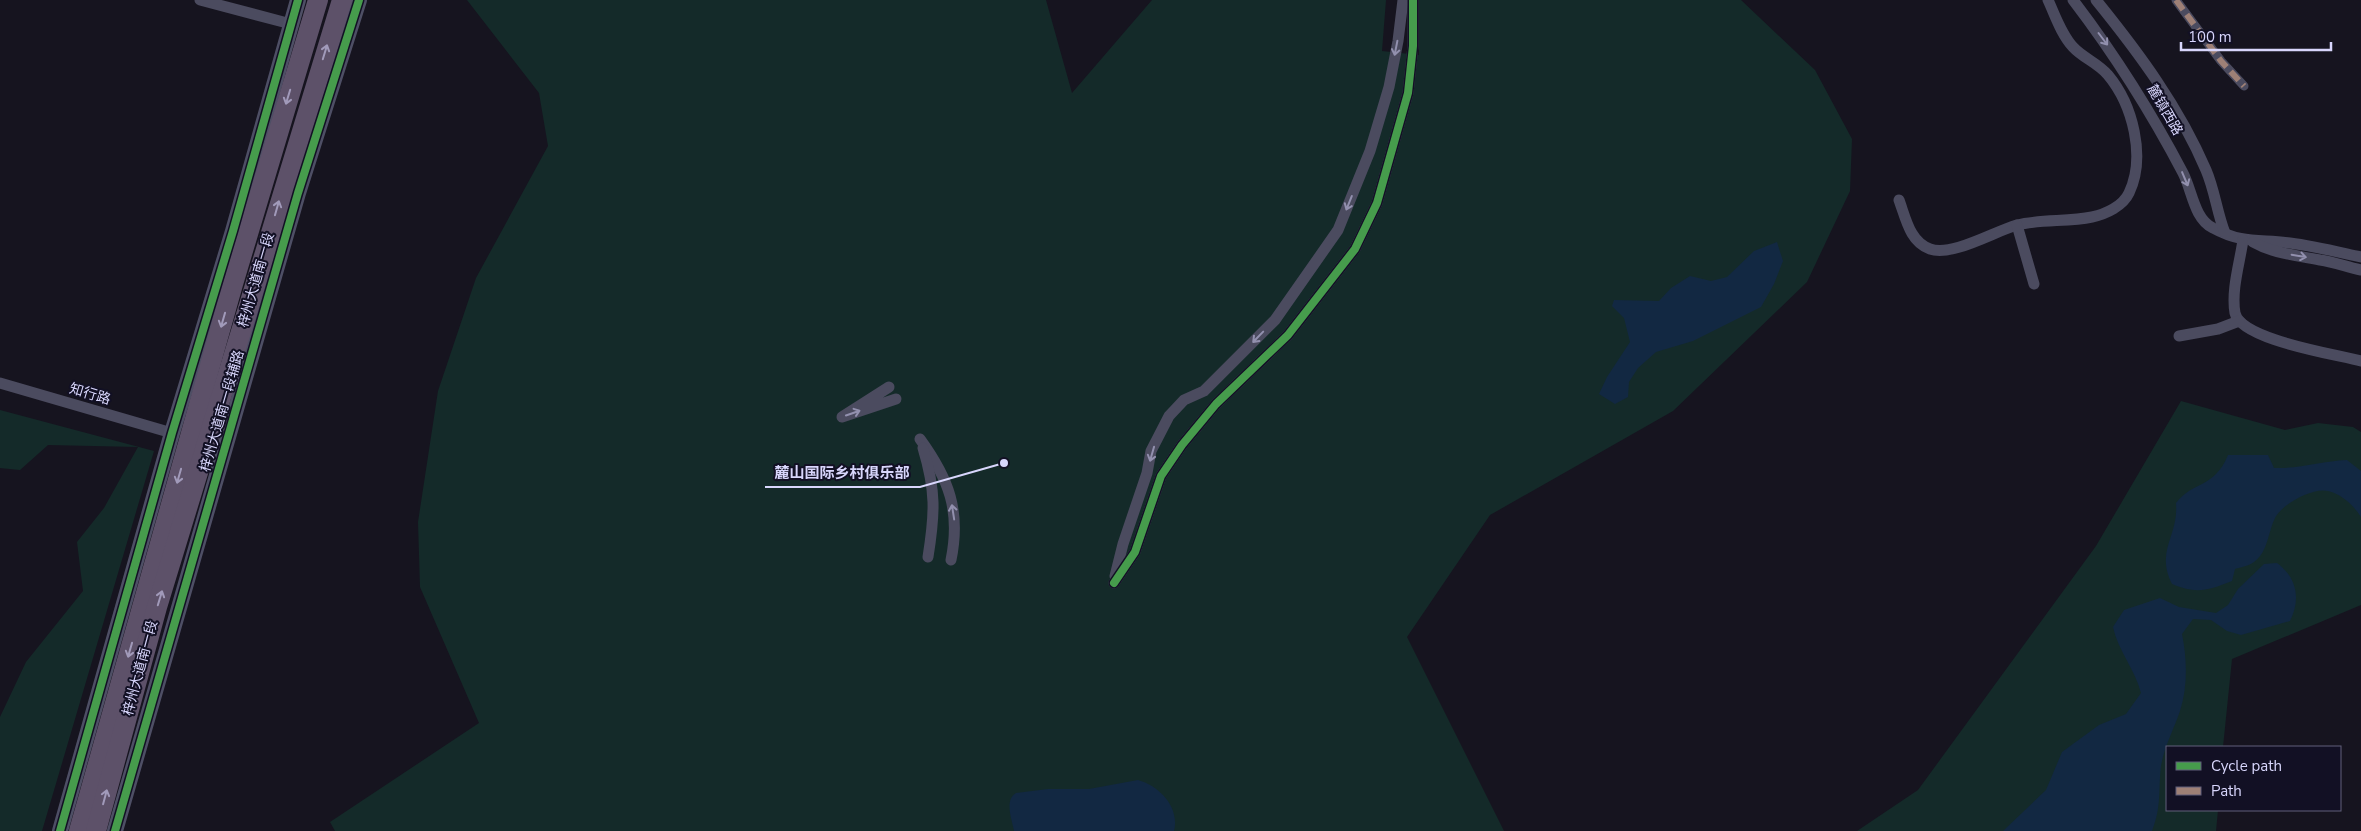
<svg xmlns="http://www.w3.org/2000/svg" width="2361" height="831" font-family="'Nunito Sans','Noto Sans SC',sans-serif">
<rect width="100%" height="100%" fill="#16141f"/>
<g fill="#142a29">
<polygon points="467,0 1046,0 1072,93 1152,0 1386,0 1382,51 1419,55 1419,0 1741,0 1815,70 1852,139 1850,191 1807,282 1673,411 1490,515 1407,637 1504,831 335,831 330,822 479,723 420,587 418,522 438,391 476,278 548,146 539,93"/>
<polygon points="2181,401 2285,430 2318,423 2353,427 2361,432 2361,605 2232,659 2223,747 2167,747 2167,810 2218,810 2216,831 1857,831 1918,790 2096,546"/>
<polygon points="0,410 154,451 42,831 0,831 0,717 26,662 83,591 77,542 104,508 138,447 48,445 20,470 0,468"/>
</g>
<g fill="#122842">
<polygon points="1777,242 1783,261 1774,284 1761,307 1693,341 1656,352 1638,368 1629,382 1628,397 1615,404 1599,394 1607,377 1630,342 1624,318 1612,306 1614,300 1659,301 1671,288 1690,276 1711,281 1727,277 1754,251"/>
<path d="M2228,455H2268L2274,468C2298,469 2322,461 2347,460L2361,471V517C2353,505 2343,495 2328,491C2313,487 2282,504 2275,518C2268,532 2268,552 2254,562C2249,566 2241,567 2235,569L2232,581C2207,591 2196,594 2172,584C2155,550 2179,536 2176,503C2194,480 2214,489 2228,455Z"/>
<path d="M2277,563C2297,578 2301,599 2290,621L2241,635L2227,631L2211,620L2193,619L2182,634C2187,659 2188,686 2180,711C2174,729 2164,747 2161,766C2158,791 2162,805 2152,831H2003L2046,790L2062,752L2099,725L2126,714L2141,693C2135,669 2118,651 2113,627L2124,610L2160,598L2179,607L2216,613L2228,605L2238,589L2264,564Z"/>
<path d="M1138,780C1160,786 1180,808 1174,831H1014C1012,820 1004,800 1016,793L1048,789H1089Z"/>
</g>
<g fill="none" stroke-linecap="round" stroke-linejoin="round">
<polyline stroke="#4b4b5f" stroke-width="9" points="2176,0 2221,61 2244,86"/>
<g stroke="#4b4b5f" stroke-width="11">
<polyline points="200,0 291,24"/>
<path d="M2073,0C2115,55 2151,112 2183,173C2192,190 2194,219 2213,228C2242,244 2260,239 2290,243C2314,246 2338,252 2361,257"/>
<path d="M2096,0C2139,53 2179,107 2206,170C2215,191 2217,213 2225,233"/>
<path d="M1899,200C1906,219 1910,242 1930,249C1952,257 1995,231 2017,225C2041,219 2068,222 2092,217C2106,214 2123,206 2129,193C2146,157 2133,105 2108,75C2098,63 2083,58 2073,47C2061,34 2055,15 2048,0"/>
<polyline points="2017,225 2034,284"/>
<path d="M2243,240C2240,262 2231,290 2235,313C2241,340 2335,354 2361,361"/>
<path d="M2253,242C2274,254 2296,255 2320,260C2334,262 2347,267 2361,270"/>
<polyline points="2179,336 2218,329 2239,321"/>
<polyline points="0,383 172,433"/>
<polyline points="889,387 842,417 896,399"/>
<path d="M920,439C949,479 961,511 951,560"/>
<path d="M923,448C936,491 935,513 928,557"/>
<polyline points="1115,576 1123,544 1147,473 1151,451 1169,416 1184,400 1204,391 1275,320 1338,230 1370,151 1389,87 1398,41 1403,0"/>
<polyline points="1114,583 1135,552 1161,476 1182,445 1216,404 1288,335 1355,249 1377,203 1408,93 1413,46 1413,0"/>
</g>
<g stroke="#4e4f65" stroke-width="16">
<polyline points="60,831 172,433 233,231 298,0"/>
<polyline points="115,831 298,193 359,0"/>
</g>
<g stroke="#5d5169" stroke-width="20">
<polyline points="79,831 233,284 318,0"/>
<polyline points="96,831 157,607 342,0"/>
</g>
<polyline stroke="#9e8076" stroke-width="6" stroke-dasharray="12 6" stroke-linecap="butt" points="2176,0 2221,61 2244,86"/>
<g stroke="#121024" stroke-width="11">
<g id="cycleway">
<polyline points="1114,583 1135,552 1161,476 1182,445 1216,404 1288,335 1355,249 1377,203 1408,93 1413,46 1413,0"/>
<polyline points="60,831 172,433 233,231 298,0"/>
<polyline points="115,831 298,193 359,0"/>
</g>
</g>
<use href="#cycleway" stroke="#469c4c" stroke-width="8"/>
</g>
<defs><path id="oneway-shaft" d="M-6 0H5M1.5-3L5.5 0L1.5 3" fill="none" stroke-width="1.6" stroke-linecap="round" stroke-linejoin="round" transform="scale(1.25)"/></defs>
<g stroke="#9290ae">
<use href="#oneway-shaft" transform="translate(2103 39) rotate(53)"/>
<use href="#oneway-shaft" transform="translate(1396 48) rotate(101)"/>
<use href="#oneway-shaft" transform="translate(2185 179) rotate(67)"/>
<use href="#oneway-shaft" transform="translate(1349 203) rotate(112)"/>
<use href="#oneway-shaft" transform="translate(2299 256) rotate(10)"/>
<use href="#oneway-shaft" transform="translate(1258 337) rotate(134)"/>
<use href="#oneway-shaft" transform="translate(853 413) rotate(-19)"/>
<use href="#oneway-shaft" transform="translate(1152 454) rotate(106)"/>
<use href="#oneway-shaft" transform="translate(953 512) rotate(-99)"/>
</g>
<g stroke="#a19aba">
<use href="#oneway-shaft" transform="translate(325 52) rotate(-73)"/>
<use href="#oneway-shaft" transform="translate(288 97) rotate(107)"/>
<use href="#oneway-shaft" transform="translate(277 208) rotate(-74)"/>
<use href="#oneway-shaft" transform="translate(223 320) rotate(106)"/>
<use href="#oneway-shaft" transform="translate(179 476) rotate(106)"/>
<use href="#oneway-shaft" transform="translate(160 598) rotate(-73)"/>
<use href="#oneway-shaft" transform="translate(130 650) rotate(106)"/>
<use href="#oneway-shaft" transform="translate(105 797) rotate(-75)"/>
</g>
<g text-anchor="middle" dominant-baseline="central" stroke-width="4" stroke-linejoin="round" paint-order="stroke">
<g font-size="14" fill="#d8d6fc" stroke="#121024">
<text transform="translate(2165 110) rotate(60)">麓镇西路</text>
<text transform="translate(256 280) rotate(-74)">梓州大道南一段</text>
<text transform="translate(90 394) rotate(17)">知行路</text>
<text transform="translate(222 411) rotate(-74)">梓州大道南一段辅路</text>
<text transform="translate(140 668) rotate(-75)">梓州大道南一段</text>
</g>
</g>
<path fill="none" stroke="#d8d6fc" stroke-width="2" d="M1004 463L920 487H765"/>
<circle fill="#d8d6fc" stroke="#121024" stroke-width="2" cx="1004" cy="463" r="5"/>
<g font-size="15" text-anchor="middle" font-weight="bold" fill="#d8d6fc" stroke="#121024" stroke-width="4" stroke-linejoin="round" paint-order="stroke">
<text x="842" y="478">麓山国际乡村俱乐部</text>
</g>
<rect x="2166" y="746" width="175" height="65" fill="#121024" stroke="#615f7a"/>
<rect x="2176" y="762" width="25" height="8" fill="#469c4c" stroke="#615f7a"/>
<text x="2211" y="771" font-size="15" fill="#d8d6fc">Cycle path</text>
<rect x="2176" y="787" width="25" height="8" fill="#9e8076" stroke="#615f7a"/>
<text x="2211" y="796" font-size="15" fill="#d8d6fc">Path</text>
<path d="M2181 42v8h150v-8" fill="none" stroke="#d8d6fc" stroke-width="2.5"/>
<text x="2188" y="42" font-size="15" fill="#d8d6fc" stroke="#121024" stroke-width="4" paint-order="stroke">100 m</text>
</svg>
